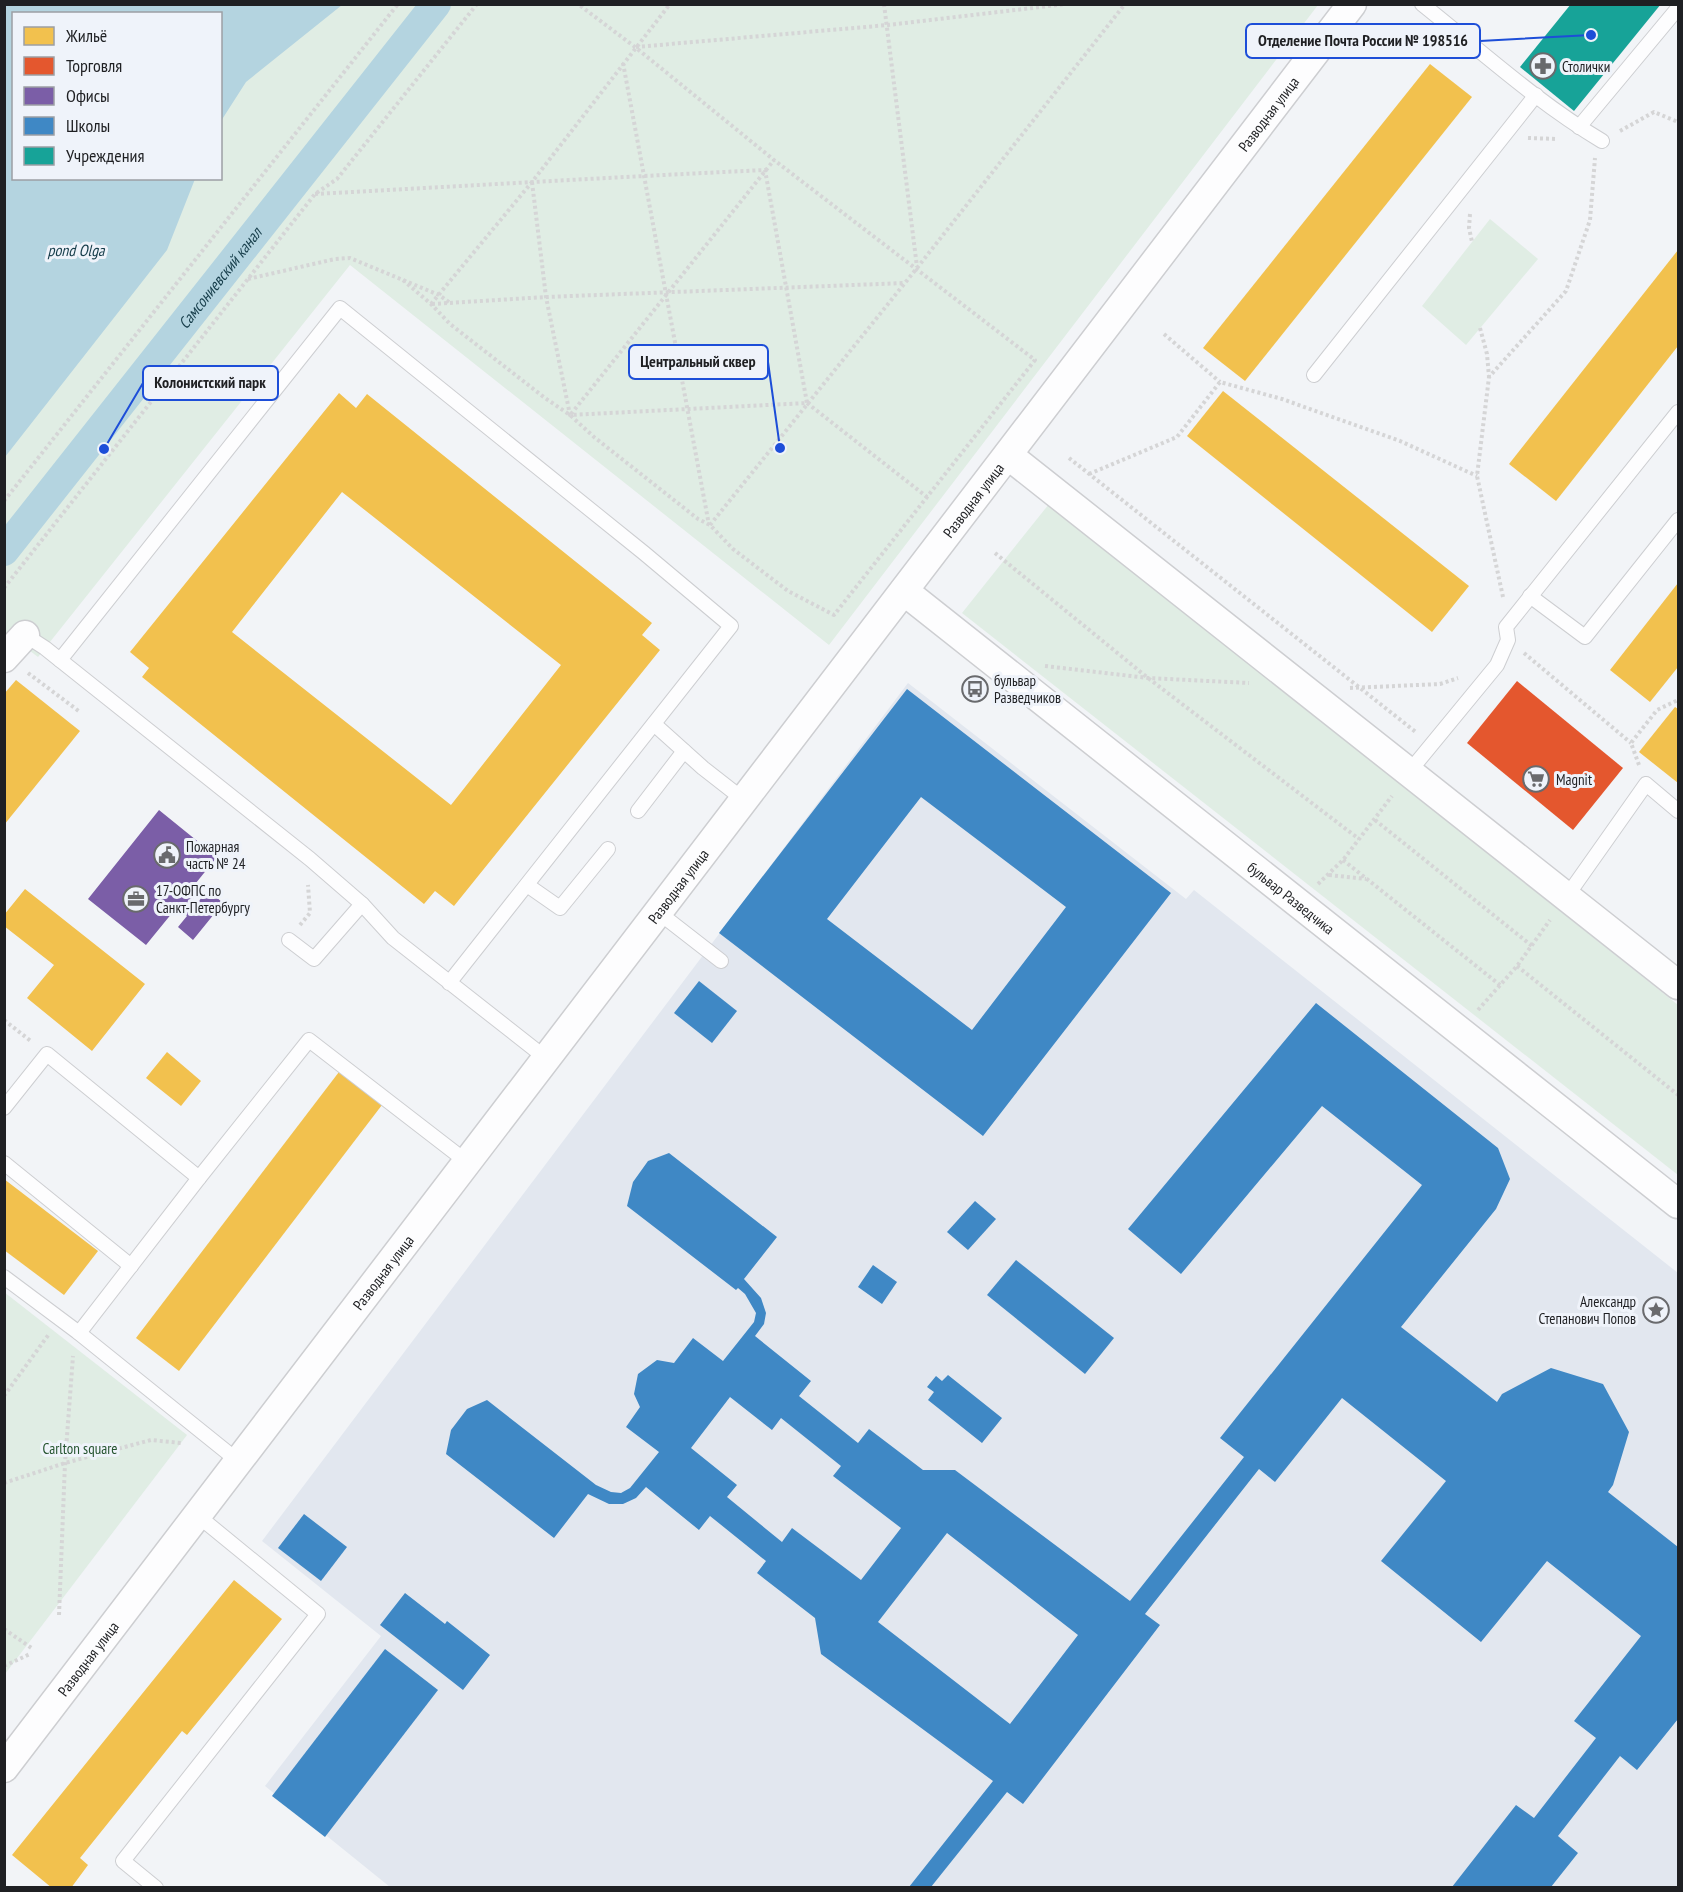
<svg xmlns="http://www.w3.org/2000/svg" width="1683" height="1892" font-family="'PT Sans Narrow',sans-serif">
<rect width="100%" height="100%" fill="#f2f4f7"/>
<polygon fill="#e2e7ef" points="908,683 1186,899 1194,890 1678,1273 1678,1887 390,1887 265,1786 381,1636 262,1541"/>
<g fill="#e0ede4" fill-rule="evenodd">
<path d="M5,5H1318L829,645L350,265L38,657L5,632ZM14,14H220V178H14Z"/>
<polygon points="1490,219 1538,259 1466,345 1422,306"/>
<polygon points="1049,504 1678,1005 1678,1175 962,613"/>
<polygon points="4,1292 187,1435 5,1674 4,1674"/>
</g>
<polygon fill="#b4d4e0" points="5,4 342,5 246,82 221,121 220,14 14,14 14,178 195,179 167,250 5,457"/>
<g fill="#f2c14e" fill-rule="evenodd">
<polygon points="1430,64 1472,97 1245,381 1203,348"/>
<polygon points="1678,250 1678,346 1556,501 1509,464"/>
<polygon points="1223,391 1469,586 1432,632 1187,436"/>
<path d="M339,393L356,408L367,394L652,623L642,635L660,650L454,906L435,891L424,904L142,677L149,668L130,652ZM342,492L561,665L451,805L232,632Z"/>
<polygon points="1678,583 1678,667 1650,702 1610,670"/>
<polygon points="16,680 80,731 4,825 4,694"/>
<polygon points="1675,707 1678,709 1678,783 1639,752"/>
<polygon points="25,889 145,984 92,1051 27,998 54,965 4,926 4,915"/>
<polygon points="167,1052 201,1081 181,1106 146,1078"/>
<polygon points="342,1068 385,1101 179,1371 136,1338"/>
<polygon points="4,1179 98,1251 64,1295 4,1250"/>
<polygon points="234,1580 282,1619 187,1735 182,1731 80,1858 88,1865 71,1888 52,1888 12,1855"/>
</g>
<polygon fill="#e4572e" points="1517,681 1623,768 1573,830 1467,743"/>
<polygon fill="#7b5ea7" points="159,810 217,857 187,894 198,902 208,890 223,903 193,940 178,927 187,916 177,907 146,945 88,899"/>
<g fill="#3f88c5" fill-rule="evenodd">
<path d="M907,689L1171,893L983,1136L719,933ZM921,797L1066,907L972,1030L827,919Z"/>
<polygon points="699,981 737,1011 712,1043 674,1013"/>
<path d="M1316,1003L1498,1148L1510,1179L1496,1209L1401,1327L1497,1402L1502,1394L1551,1368L1603,1384L1629,1432L1613,1485L1608,1492L1678,1547V1719L1637,1770L1620,1756L1558,1836L1578,1853L1551,1887H1452L1516,1805L1534,1818L1596,1738L1574,1721L1641,1636L1547,1561L1481,1642L1381,1561L1446,1481L1342,1398L1275,1482L1259,1469L1145,1614L1160,1625L1023,1804L1007,1792L931,1887H909L993,1781L821,1654L815,1618L757,1573L766,1561L710,1516L699,1530L646,1487L636,1498L623,1504H609L588,1494L554,1538L446,1454L451,1430L467,1409L487,1400L596,1485L611,1492L621,1493L630,1488L659,1452L626,1427L640,1407L634,1394L638,1374L657,1360L674,1363L693,1338L723,1361L754,1322L756,1313L745,1294L738,1288L736,1290L627,1206L633,1182L648,1161L669,1153L777,1237L744,1279L761,1298L766,1313L764,1324L755,1336L811,1381L799,1396L858,1443L869,1429L923,1470H955L1130,1601L1244,1457L1220,1438L1422,1185L1322,1106L1181,1274L1128,1229ZM730,1397L772,1430L781,1418L841,1466L833,1476L901,1528L861,1580L792,1528L782,1542L727,1497L737,1485L691,1448ZM947,1533L1078,1635L1010,1724L878,1622Z"/>
<polygon points="975,1201 996,1219 968,1250 947,1232"/>
<polygon points="1016,1260 1114,1338 1085,1374 987,1295"/>
<polygon points="873,1265 897,1282 882,1304 858,1287"/>
<polygon points="948,1375 1002,1418 982,1443 928,1400 934,1392 927,1387 936,1376 942,1381"/>
<polygon points="304,1514 347,1547 321,1581 278,1548"/>
<polygon points="405,1593 445,1624 447,1621 490,1655 463,1690 380,1625"/>
<polygon points="385,1649 438,1690 325,1837 272,1796"/>
</g>
<polygon fill="#17a398" points="1571,4 1661,4 1574,111 1520,67"/>
<g fill="none" stroke-linecap="round" stroke-linejoin="round">
<path stroke="#b4d4e0" stroke-width="30" id="s1" d="M4,551L436,4"/>
<g stroke="#cdced1" stroke-width="16">
<g id="service">
<path d="M1422,4C1481,51 1538,103 1602,141"/>
<polyline points="1579,127 1678,8"/>
<polyline points="1314,375 1536,95"/>
<polyline points="1530,596 1585,637 1678,520"/>
<polyline points="25,635 45,648 60,660"/>
<polyline points="654,724 703,768 744,800"/>
<polyline points="1409,772 1497,665 1508,640 1506,627 1678,412"/>
<polyline points="638,811 684,751"/>
<polyline points="527,885 560,908 608,849"/>
<polyline points="1567,896 1646,784 1678,811"/>
<polyline points="658,912 721,961"/>
<polyline points="289,940 314,959 362,904"/>
<polyline points="449,983 731,626 644,553 340,308 60,660 310,859 362,904 393,938 547,1059"/>
<polyline points="4,1108 47,1054 199,1178"/>
<polyline points="4,1163 131,1266"/>
<polyline points="4,1277 79,1333 238,1461"/>
<polyline points="79,1333 199,1178 309,1040 467,1162"/>
<polyline points="156,1888 123,1861 318,1614 197,1515"/>
</g>
</g>
<g stroke="#cdced1" stroke-width="31">
<g id="minor">
<polyline points="1008,455 1678,985"/>
<path id="s2" d="M904,591L1678,1204"/>
<polyline points="4,658 25,635"/>
<path id="s3" d="M4,1768L1352,4"/>
</g>
</g>
<g stroke="#d5d5d6" stroke-width="4" stroke-dasharray="3 3" stroke-linecap="butt">
<polyline points="884,4 917,267"/>
<polyline points="636,47 888,25 1066,4"/>
<polyline points="623,63 709,525"/>
<polyline points="1620,131 1654,112 1678,122"/>
<polyline points="1528,138 1557,139"/>
<path d="M315,194C465,186 615,177 765,170L807,403L570,415L546,297L532,182"/>
<polyline points="1470,214 1469,228 1472,242"/>
<polyline points="248,279 335,259 350,258 439,295 450,303"/>
<polyline points="403,280 431,304 450,324 545,398 570,415 594,437 698,519 710,525 733,549 788,591 834,615 1035,360 774,160 635,47 578,4"/>
<polyline points="431,304 532,182 670,4"/>
<polyline points="432,304 546,297 905,283"/>
<polyline points="1480,328 1487,354 1489,377"/>
<polyline points="1164,334 1220,382"/>
<polyline points="807,403 927,497"/>
<polyline points="571,414 774,160"/>
<polyline points="1069,458 1417,733"/>
<polyline points="1089,474 1177,437 1220,382 1282,399 1400,441 1477,476"/>
<polyline points="4,501 398,4"/>
<polyline points="710,525 917,268 1125,4"/>
<polyline points="995,553 1148,678 1359,839"/>
<polyline points="4,588 315,194 337,179 477,4"/>
<polyline points="1503,597 1477,476 1489,377 1566,291 1590,220 1595,158"/>
<polyline points="1524,653 1631,743"/>
<polyline points="1045,666 1148,678 1249,683"/>
<polyline points="28,673 80,712"/>
<polyline points="1350,688 1440,684 1458,678"/>
<polyline points="1639,765 1631,743 1657,710 1678,700"/>
<polyline points="1375,820 1532,946"/>
<polyline points="1343,860 1500,985"/>
<polyline points="1329,875 1366,879"/>
<polyline points="1318,884 1343,860 1392,796"/>
<polyline points="300,925 310,913 308,885"/>
<polyline points="1517,966 1678,1095"/>
<polyline points="1478,1010 1517,966 1550,920"/>
<polyline points="4,1020 32,1042"/>
<polyline points="4,1396 49,1334"/>
<polyline points="4,1483 65,1463 151,1440 181,1443"/>
<polyline points="59,1615 65,1463 73,1356"/>
<polyline points="4,1629 33,1649"/>
<polyline points="4,1666 30,1654"/>
</g>
<use href="#service" stroke="#fdfdfe" stroke-width="14"/>
<use href="#minor" stroke="#fdfdfe" stroke-width="28"/>
</g>
<defs>
<g id="pharmacy-ring" transform="scale(1.35)"><circle r="9.5" fill="#eff3fa" stroke="#696a6d" stroke-width="1.5"/><path d="M-2-6h4v4h4v4h-4v4h-4v-4h-4v-4h4Z" fill="#696a6d"/></g>
<g id="bus-ring" transform="scale(1.35)"><circle r="9.5" fill="#eff3fa" stroke="#696a6d" stroke-width="1.5"/><path d="M-5-6H5V4H4V6H2V4H-2V6H-4V4H-5ZM-3.5-4V0h7V-4ZM-3.5 1.2v1.5H-2V1.2ZM2 1.2v1.5H3.5V1.2Z" fill="#696a6d"/></g>
<g id="supermarket-ring" transform="scale(1.35)"><circle r="9.5" fill="#eff3fa" stroke="#696a6d" stroke-width="1.5"/><path d="M-6-5.5h2.5l.6 2H6L4.5 2H-2.5L-4.4-4H-6ZM-1.5 3.2a1.3 1.3 0 1 0 .1 0ZM3 3.2a1.3 1.3 0 1 0 .1 0Z" fill="#696a6d"/></g>
<g id="civic-ring" transform="scale(1.35)"><circle r="9.5" fill="#eff3fa" stroke="#696a6d" stroke-width="1.5"/><path d="M-.6-6.5H3V-4.5H.6V-3L4-1V1h2V6H-6V1h2V-1L-.6-3ZM-1.2 2.5V6h2.4V2.5Z" fill="#696a6d"/></g>
<g id="office-ring" transform="scale(1.35)"><circle r="9.5" fill="#eff3fa" stroke="#696a6d" stroke-width="1.5"/><path d="M-6-3h4V-5.5h4V-3h4V5H-6ZM-1-4.5V-3h2v-1.5ZM-6 0V1H6V0Z" fill="#696a6d"/></g>
<g id="sight-ring" transform="scale(1.35)"><circle r="9.5" fill="#eff3fa" stroke="#696a6d" stroke-width="1.5"/><path d="M0-6L1.8-2.2L6-1.7L2.9 1.2L3.7 5.4L0 3.3L-3.7 5.4L-2.9 1.2L-6-1.7L-1.8-2.2Z" fill="#696a6d"/></g>
</defs>
<g fill-rule="evenodd">
<use href="#pharmacy-ring" x="1543" y="66"/>
<use href="#bus-ring" x="975" y="689"/>
<use href="#supermarket-ring" x="1536" y="779"/>
<use href="#civic-ring" x="167" y="855"/>
<use href="#office-ring" x="136" y="899"/>
<use href="#sight-ring" x="1656" y="1310"/>
</g>
<g text-anchor="middle" dominant-baseline="central" stroke-width="6" stroke-linejoin="round" paint-order="stroke">
<g font-size="15" fill="#1f2023" stroke="#eff3fa" text-anchor="start">
<text x="1562" y="66">Столички</text>
<text x="994" y="680">бульвар<tspan x="994" dy="17">Разведчиков</tspan></text>
<text x="1556" y="779">Magnit</text>
<text x="186" y="846">Пожарная<tspan x="186" dy="17">часть № 24</tspan></text>
<text x="156" y="890">17-ОФПС по<tspan x="156" dy="17">Санкт-Петербургу</tspan></text>
<text x="1636" y="1301" text-anchor="end">Александр<tspan x="1636" dy="17">Степанович Попов</tspan></text>
</g>
<g font-size="15" fill="#1f2023" stroke="#eff3fa">
<text stroke="none"><textPath href="#s3" startOffset="2082">Разводная улица</textPath></text>
<text stroke="none"><textPath href="#s3" startOffset="1596">Разводная улица</textPath></text>
<text stroke="none"><textPath href="#s3" startOffset="1110">Разводная улица</textPath></text>
<text stroke="none"><textPath href="#s2" startOffset="494">бульвар Разведчика</textPath></text>
<text stroke="none"><textPath href="#s3" startOffset="624">Разводная улица</textPath></text>
<text stroke="none"><textPath href="#s3" startOffset="138">Разводная улица</textPath></text>
</g>
<g font-size="15" fill="#24532e" stroke="#eff3fa">
<text x="80" y="1448">Carlton square</text>
</g>
<g font-size="16" font-style="italic" fill="#163d4a" stroke="#eff3fa">
<text x="76" y="250">pond Olga</text>
<text stroke="none"><textPath href="#s1" startOffset="348">Самсониевский канал</textPath></text>
</g>
</g>
<path fill="none" stroke="#1d4ed8" stroke-width="2" d="M1591 35L1480 41M780 448L768 362M104 449L143 383"/>
<g fill="#1d4ed8" stroke="#eff3fa" stroke-width="2">
<circle cx="1591" cy="35" r="6"/>
<circle cx="780" cy="448" r="6"/>
<circle cx="104" cy="449" r="6"/>
</g>
<g fill="#eff3fa" stroke="#1d4ed8" stroke-width="2">
<rect x="1246" y="24" width="234" height="34" rx="6"/>
<rect x="629" y="345" width="139" height="34" rx="6"/>
<rect x="143" y="366" width="135" height="34" rx="6"/>
</g>
<g font-size="16" text-anchor="middle" font-weight="bold" fill="#1f2023">
<text x="1363" y="46">Отделение Почта России № 198516</text>
<text x="698" y="367">Центральный сквер</text>
<text x="210" y="388">Колонистский парк</text>
</g>
<rect width="1683" height="1892" fill="none" stroke="#1f2023" stroke-width="12"/>
<rect x="12" y="12" width="210" height="168" fill="#eff3fa" stroke="#9c9fa4" stroke-width="1.5"/>
<rect x="24" y="27" width="30" height="18" fill="#f2c14e" stroke="#9c9fa4" stroke-width="1.5"/>
<text x="66" y="42" font-size="18" fill="#1f2023">Жильё</text>
<rect x="24" y="57" width="30" height="18" fill="#e4572e" stroke="#9c9fa4" stroke-width="1.5"/>
<text x="66" y="72" font-size="18" fill="#1f2023">Торговля</text>
<rect x="24" y="87" width="30" height="18" fill="#7b5ea7" stroke="#9c9fa4" stroke-width="1.5"/>
<text x="66" y="102" font-size="18" fill="#1f2023">Офисы</text>
<rect x="24" y="117" width="30" height="18" fill="#3f88c5" stroke="#9c9fa4" stroke-width="1.5"/>
<text x="66" y="132" font-size="18" fill="#1f2023">Школы</text>
<rect x="24" y="147" width="30" height="18" fill="#17a398" stroke="#9c9fa4" stroke-width="1.5"/>
<text x="66" y="162" font-size="18" fill="#1f2023">Учреждения</text>
</svg>
